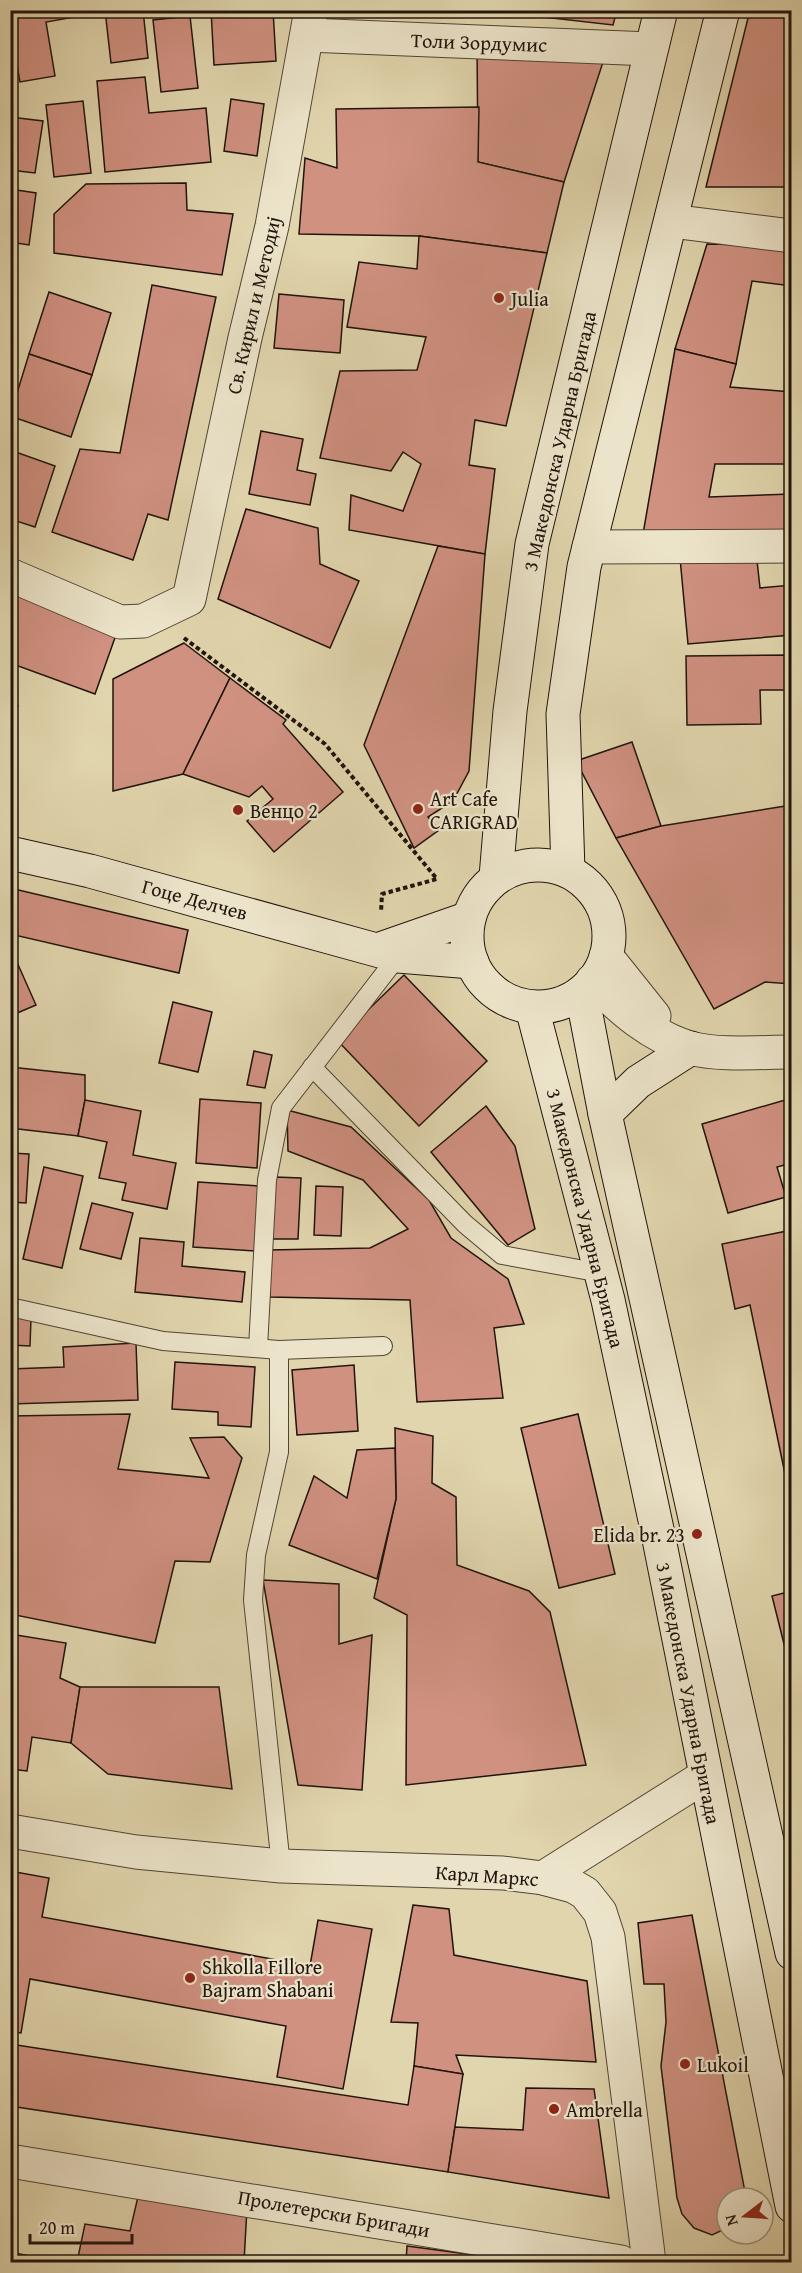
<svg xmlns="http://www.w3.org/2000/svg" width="802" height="2273" font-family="'Gentium Book Plus',serif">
<rect width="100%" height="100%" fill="#e1d5ad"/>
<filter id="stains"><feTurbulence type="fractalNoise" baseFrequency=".00333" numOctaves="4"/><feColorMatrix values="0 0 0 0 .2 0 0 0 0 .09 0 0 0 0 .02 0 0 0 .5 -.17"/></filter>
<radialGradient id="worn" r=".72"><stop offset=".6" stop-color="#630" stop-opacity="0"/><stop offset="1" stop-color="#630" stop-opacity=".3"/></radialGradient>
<g fill="#d09181" stroke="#20140c" stroke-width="1.5">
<polygon points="10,10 74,10 75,17 46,22 55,76 20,82 10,27"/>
<polygon points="105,10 143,10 148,58 111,63"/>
<polygon points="211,10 273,10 276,61 214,65"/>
<polygon points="481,10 617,10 613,25"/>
<polygon points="750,10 792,10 792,187 706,187"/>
<polygon points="190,16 198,88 161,92 153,20"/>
<polygon points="477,45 604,59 564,182 478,162"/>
<polygon points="145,77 149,113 206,108 211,162 105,172 97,81"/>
<polygon points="231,99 264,104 257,156 224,151"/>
<polygon points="83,101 91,173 54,177 46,105"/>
<polygon points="479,107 478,162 564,182 547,253 419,236 299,234 305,158 337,168 336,109"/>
<polygon points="10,117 43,121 35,173 10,170"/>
<polygon points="186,183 187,210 233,214 222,275 54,253 54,214 86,184"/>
<polygon points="10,189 36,193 29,245 10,242"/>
<polygon points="419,236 547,253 506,426 475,420 469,465 495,469 485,554 349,530 351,495 403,511 421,464 403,452 391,471 320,458 340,371 417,370 426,337 347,327 359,262 417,269"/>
<polygon points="707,244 792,246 792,286 752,281 736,364 675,349"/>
<polygon points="152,285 216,297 168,520 148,514 133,560 52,532 80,449 120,453"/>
<polygon points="49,292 111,313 92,375 29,354"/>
<polygon points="279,294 344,300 340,353 274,348"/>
<polygon points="675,349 736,364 730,387 792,392 792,464 715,464 709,497 792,494 792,536 643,534"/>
<polygon points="29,354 92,375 71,437 10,416"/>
<polygon points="261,431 303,439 297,470 316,474 310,505 249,494"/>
<polygon points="10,450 55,466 35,527 10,519"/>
<polygon points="246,509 318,528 320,564 359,581 330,648 218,599"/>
<polygon points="438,546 485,554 469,771 453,801 428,817 439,830 414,848 364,745"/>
<polygon points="756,551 760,588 792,585 792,635 688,644 680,558"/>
<polygon points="10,592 117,632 95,694 10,663"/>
<polygon points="184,643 230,678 183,774 113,791 113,679"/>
<polygon points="792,655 792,690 760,690 761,724 687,725 686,656"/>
<polygon points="230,678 286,720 283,724 343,792 274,852 247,821 273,799 262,786 249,797 183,774"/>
<polygon points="10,692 18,706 10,710"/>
<polygon points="632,742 661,826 616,838 576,761"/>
<polygon points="792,805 792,984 765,982 714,1009 616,838 661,826"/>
<polygon points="10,888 188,930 179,973 10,934"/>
<polygon points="12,951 36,1005 10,1016 10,952"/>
<polygon points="404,975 487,1061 419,1126 337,1040"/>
<polygon points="173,1002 212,1012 198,1072 159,1063"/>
<polygon points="254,1051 272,1055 265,1088 247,1085"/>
<polygon points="10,1067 85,1075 85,1100 78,1136 10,1128"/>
<polygon points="792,1098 792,1163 777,1167 786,1197 728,1213 702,1124"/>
<polygon points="200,1099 261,1103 257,1168 196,1163"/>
<polygon points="85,1100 141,1111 133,1155 176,1163 167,1209 122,1200 126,1183 99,1178 107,1142 78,1136"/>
<polygon points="486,1106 515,1146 535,1229 508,1245 431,1152"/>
<polygon points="287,1110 351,1127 429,1200 451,1238 508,1279 524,1324 494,1328 503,1398 417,1402 410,1300 270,1297 269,1250 370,1248 408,1229 363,1180 288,1151"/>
<polygon points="10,1153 29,1154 26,1203 10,1202"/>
<polygon points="44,1167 83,1176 62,1268 23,1259"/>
<polygon points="275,1177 301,1178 298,1239 272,1239"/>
<polygon points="198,1182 259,1186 255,1251 193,1247"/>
<polygon points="316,1186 343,1187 341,1236 314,1235"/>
<polygon points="92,1203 133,1213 121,1259 80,1249"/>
<polygon points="10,1219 17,1220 10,1256"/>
<polygon points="792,1230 792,1472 785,1474 750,1305 735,1309 722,1244"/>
<polygon points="140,1238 184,1242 182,1266 245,1272 242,1302 135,1292"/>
<polygon points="10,1317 31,1318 30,1346 10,1345"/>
<polygon points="136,1343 138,1400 10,1404 10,1369 64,1367 63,1347"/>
<polygon points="175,1362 255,1367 251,1427 218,1425 218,1412 172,1409"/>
<polygon points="354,1365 358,1431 297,1435 292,1370"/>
<polygon points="130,1414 118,1469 209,1478 190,1438 224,1437 242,1458 210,1562 175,1561 155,1643 10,1614 10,1416"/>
<polygon points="578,1414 615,1574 559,1588 521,1428"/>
<polygon points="395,1428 433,1436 432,1483 456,1497 457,1565 529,1591 550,1612 586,1765 406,1785 407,1615 374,1598 396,1499"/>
<polygon points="395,1448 396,1499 377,1579 289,1545 314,1476 347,1498 357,1450"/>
<polygon points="263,1580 339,1584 339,1644 372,1635 362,1790 298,1785"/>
<polygon points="792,1591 792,1676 772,1596"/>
<polygon points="10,1634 66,1643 60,1678 80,1687 71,1743 32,1737 27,1771 10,1769"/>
<polygon points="80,1687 219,1687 232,1789 108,1774 71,1743"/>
<polygon points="10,1871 49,1878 42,1917 310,1966 318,1920 372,1929 343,2089 277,2077 286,2026 30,1979 21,2033 10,2031"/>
<polygon points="413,1905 449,1909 454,1955 587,1981 596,2062 456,2055 463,2074 414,2066 418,2023 391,2022"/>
<polygon points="692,1915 746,2197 727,2198 727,2228 712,2235 694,2228 682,2214 677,2198 661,2066 666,2022 664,1984 644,1984 638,1923"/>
<polygon points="10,2044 408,2105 414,2066 463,2074 448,2172 10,2106"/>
<polygon points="526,2088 594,2089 609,2198 448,2172 455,2127 523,2130"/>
<polygon points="140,2188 247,2208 244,2262 77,2262 85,2224 130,2231"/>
<polygon points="407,2246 528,2262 406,2262"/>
<polygon points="10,2252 59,2262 10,2262"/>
</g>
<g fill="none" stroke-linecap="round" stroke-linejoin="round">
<g stroke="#504434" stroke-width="20">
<g id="lane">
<polyline points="312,1067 465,1224 502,1255 601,1273"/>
<polyline points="10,1307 163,1341 279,1350 383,1346"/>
<polyline points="258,1348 267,1180 281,1108 398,956"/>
<polyline points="279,1350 279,1452 256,1555 253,1600 281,1866"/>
</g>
</g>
<g stroke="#504434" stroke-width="35">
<g id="street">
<polyline points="307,35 651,49"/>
<polyline points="671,221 792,236"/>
<polyline points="589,547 792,546"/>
<polyline points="10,575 120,622 143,621 189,599 245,338 272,226 311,10"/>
<polyline points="606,956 654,1016"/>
<path d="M592,981C621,1009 650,1036 690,1048C719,1056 761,1052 792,1052"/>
<polyline points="10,1831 136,1852 281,1866 503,1873 543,1878 573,1886 585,1893 600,1912 608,1937 649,2262"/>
<polyline points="543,1878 705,1776"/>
<polyline points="10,2161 621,2262"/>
</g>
</g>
<g stroke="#20140c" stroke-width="35">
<g id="secondary">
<polyline points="10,853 90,871 398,956 472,962"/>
<circle cx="538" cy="936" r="71"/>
<polyline points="568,871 563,714 584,567 723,10"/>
<polyline points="496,877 510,711 532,544 661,10"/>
<polyline points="380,949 469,918"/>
<polyline points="582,994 605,1114 792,1953"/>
<polyline points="532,1008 608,1300 658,1534 792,2206"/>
<polyline points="605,1114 638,1082 691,1048"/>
</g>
</g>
<polyline stroke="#20140c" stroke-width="4" stroke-dasharray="4.5 3" stroke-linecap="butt" points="184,638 325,744 437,879 382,894 381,912"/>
<use href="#lane" stroke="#ece4ca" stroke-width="18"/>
<use href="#street" stroke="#ece4ca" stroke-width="33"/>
<use href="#secondary" stroke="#ece4ca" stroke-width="33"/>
</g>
<g fill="#8f2418" stroke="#ece4ca" stroke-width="2">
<circle cx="499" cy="298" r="6"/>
<circle cx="418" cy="809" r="6"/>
<circle cx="238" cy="810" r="6"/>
<circle cx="697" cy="1534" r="6"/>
<circle cx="190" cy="1978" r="6"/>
<circle cx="685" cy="2064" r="6"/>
<circle cx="554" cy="2109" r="6"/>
</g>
<g text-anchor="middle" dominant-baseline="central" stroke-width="4.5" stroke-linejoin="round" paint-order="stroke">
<g font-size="20" fill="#20140c" stroke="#ece4ca">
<text transform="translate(479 42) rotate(2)">Толи Зордумис</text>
<text transform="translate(253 305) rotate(-77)">Св. Кирил и Методиј</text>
<text transform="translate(559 441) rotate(-77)">3 Македонска Ударна Бригада</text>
<text transform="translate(195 899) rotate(15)">Гоце Делчев</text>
<text transform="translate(586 1218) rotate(76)">3 Македонска Ударна Бригада</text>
<text transform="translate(689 1693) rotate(79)">3 Македонска Ударна Бригада</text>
<text transform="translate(487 1875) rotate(4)">Карл Маркс</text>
<text transform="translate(334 2213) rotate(10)">Пролетерски Бригади</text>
</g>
<g font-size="20" fill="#20140c" stroke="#ece4ca" text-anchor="start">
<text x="511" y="298">Julia</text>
<text x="430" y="798">Art Cafe<tspan x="430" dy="23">CARIGRAD</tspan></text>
<text x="250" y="810">Венцо 2</text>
<text x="685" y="1534" text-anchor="end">Elida br. 23</text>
<text x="202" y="1966">Shkolla Fillore<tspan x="202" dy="23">Bajram Shabani</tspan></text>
<text x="697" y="2064">Lukoil</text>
<text x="566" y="2109">Ambrella</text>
</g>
</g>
<rect width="802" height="2273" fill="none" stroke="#e1d5ad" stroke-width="36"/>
<rect x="12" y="12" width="778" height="2249" fill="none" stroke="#20140c" stroke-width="3"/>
<rect x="18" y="18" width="766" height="2237" fill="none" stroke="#20140c" stroke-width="1.5"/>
<g transform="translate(745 2216) rotate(253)"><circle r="28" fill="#ece4ca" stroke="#9a917e" stroke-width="1.5"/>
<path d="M0-4.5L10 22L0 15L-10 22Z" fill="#8f2418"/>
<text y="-9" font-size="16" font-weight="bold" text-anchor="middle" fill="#20140c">N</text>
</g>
<path d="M30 2234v9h102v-9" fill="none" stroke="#20140c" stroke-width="3"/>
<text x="39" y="2234" font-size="18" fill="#20140c" stroke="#ece4ca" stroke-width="4.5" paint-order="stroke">20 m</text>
<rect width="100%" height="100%" filter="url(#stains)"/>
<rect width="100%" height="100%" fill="url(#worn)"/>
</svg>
